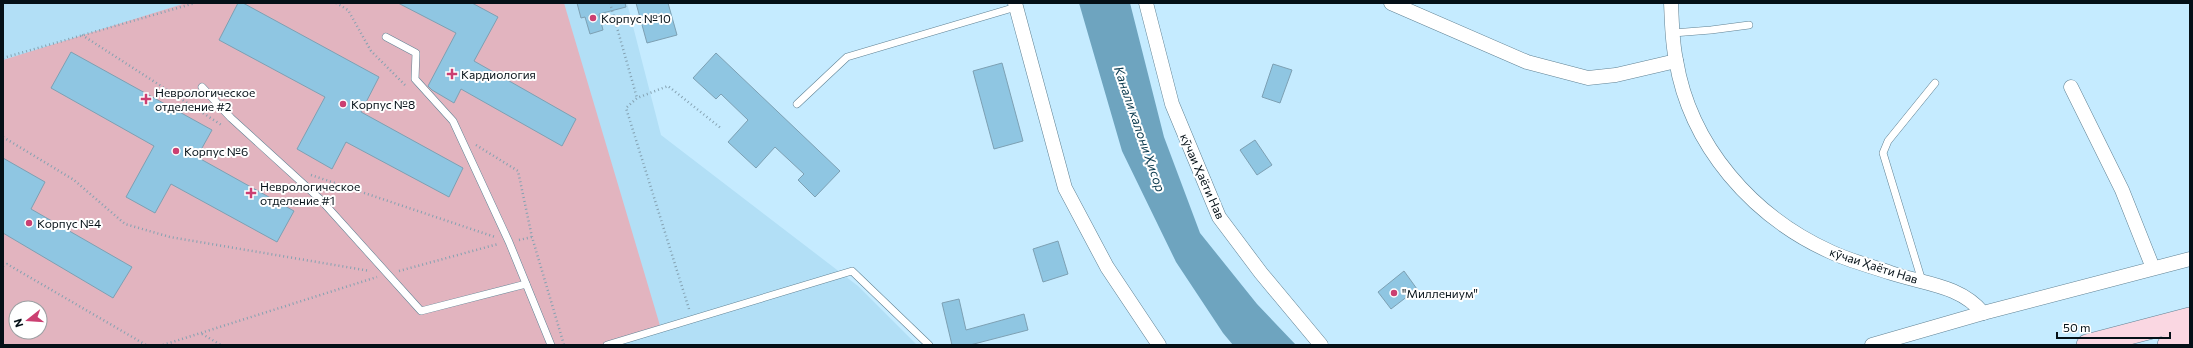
<svg xmlns="http://www.w3.org/2000/svg" width="2193" height="348" font-family="Commissioner,sans-serif">
<rect width="100%" height="100%" fill="#c5ebff"/>
<path fill="#b2dff6" fill-rule="evenodd" d="M3,3H627L661,135L858,286L917,345H3ZM16,308H40V332H16Z"/>
<path fill="#e2b4bf" fill-rule="evenodd" d="M186,3H564L661,329L611,345H3V60ZM16,308H40V332H16Z"/>
<polygon fill="#6ea4bf" points="1079,3 1130,3 1164,137 1200,233 1257,304 1296,345 1233,345 1223,333 1176,262 1122,151"/>
<g fill="#8fc6e2" stroke="#7da0b3">
<polygon points="238,3 243,3 379,77 361,112 463,168 449,197 346,142 332,169 297,149 325,97 219,40"/>
<polygon points="398,3 472,3 498,17 474,61 576,119 562,146 461,89 454,103 432,90 428,86 456,33"/>
<polygon points="577,3 625,3 626,7 599,14 603,30 590,34 585,17 581,18"/>
<polygon points="636,3 668,3 677,35 647,43"/>
<polygon points="71,52 212,130 197,157 294,211 277,242 171,184 155,213 126,197 154,146 51,88"/>
<polygon points="716,53 840,171 815,197 798,180 804,174 775,147 756,168 728,142 748,120 721,94 716,99 693,78"/>
<polygon points="1002,63 1023,141 994,149 973,71"/>
<polygon points="1273,64 1292,70 1280,103 1262,97"/>
<polygon points="1255,140 1272,165 1257,175 1240,150"/>
<polygon points="3,158 45,182 31,209 132,267 113,298 3,233"/>
<polygon points="1058,241 1068,274 1043,282 1033,249"/>
<polygon points="1404,271 1417,289 1391,309 1378,292"/>
<polygon points="959,299 966,330 1024,314 1028,330 970,345 952,345 942,303"/>
</g>
<g fill="none" stroke-linecap="round" stroke-linejoin="round">
<g stroke="#608294" stroke-width="8">
<g id="service">
<polyline points="1673,33 1711,30 1749,25"/>
<polyline points="386,37 416,53 415,79 453,121 509,242 551,345"/>
<polyline points="202,87 231,118 321,200 421,311 526,284"/>
<polyline points="797,104 847,57 1016,7"/>
<polyline points="1922,281 1883,153 1888,141 1935,83"/>
<polyline points="607,345 852,271 929,345"/>
</g>
</g>
<g stroke="#608294" stroke-width="15">
<g id="minor">
<polyline points="1015,3 1065,188 1107,267 1159,345"/>
<polyline points="1146,3 1172,104 1219,217 1261,273 1321,345"/>
<polyline points="1391,3 1527,62 1588,78 1616,75 1676,61"/>
<path d="M1671,3C1672,22 1672,42 1676,60C1690,146 1753,217 1831,252C1850,261 1871,266 1891,273C1924,284 1960,285 1983,313L2190,259"/>
<polyline points="2071,87 2122,190 2153,268"/>
<polyline points="1872,345 1983,313"/>
</g>
</g>
<g stroke="#608294" stroke-width="22">
<g id="secondary">
<polyline points="2087,345 2190,318"/>
<polyline points="2168,345 2190,339"/>
</g>
</g>
<g stroke="#84a1b1" stroke-width="2.5" stroke-dasharray="1 3" stroke-linecap="butt">
<polyline points="336,3 348,10 371,51 405,85"/>
<polyline points="610,3 637,98"/>
<polyline points="82,35 223,126"/>
<polyline points="3,58 195,3"/>
<polyline points="3,137 74,180 125,224 170,237 370,271"/>
<polyline points="476,145 518,171 532,237 564,345"/>
<polyline points="311,175 495,237"/>
<polyline points="519,240 532,237"/>
<polyline points="3,266 7,264 146,345"/>
<polyline points="399,271 498,244"/>
<polyline points="689,309 626,108 637,98 668,86 722,129"/>
<polyline points="202,334 221,345"/>
<polyline points="163,345 377,277"/>
</g>
<use href="#service" stroke="#fff" stroke-width="7"/>
<use href="#minor" stroke="#fff" stroke-width="14"/>
<use href="#secondary" stroke="#fad7e2" stroke-width="21"/>
</g>
<g fill="#cb3f71" stroke="#fff" stroke-width="1.5">
<circle cx="593" cy="18" r="4"/>
<path d="M450 68h4v4h4v4h-4v4h-4v-4h-4v-4h4z"/>
<path d="M144 93h4v4h4v4h-4v4h-4v-4h-4v-4h4z"/>
<circle cx="343" cy="104" r="4"/>
<circle cx="176" cy="151" r="4"/>
<path d="M249 187h4v4h4v4h-4v4h-4v-4h-4v-4h4z"/>
<circle cx="29" cy="223" r="4"/>
<circle cx="1394" cy="293" r="4"/>
</g>
<g text-anchor="middle" dominant-baseline="central" stroke-width="4" stroke-linejoin="round" paint-order="stroke">
<g font-size="12" fill="#041017" stroke="#fff" text-anchor="start">
<text x="601" y="18">Корпус №10</text>
<text x="461" y="74">Кардиология</text>
<text x="155" y="92">Неврологическое<tspan x="155" dy="14">отделение #2</tspan></text>
<text x="351" y="104">Корпус №8</text>
<text x="184" y="151">Корпус №6</text>
<text x="260" y="186">Неврологическое<tspan x="260" dy="14">отделение #1</tspan></text>
<text x="37" y="223">Корпус №4</text>
<text x="1402" y="293">"Миллениум"</text>
</g>
<g font-size="12" fill="#041017" stroke="#fff">
<text transform="translate(1203 176) rotate(66)">кӯчаи Ҳаёти Нав</text>
<text transform="translate(1874 265) rotate(18)">кӯчаи Ҳаёти Нав</text>
</g>
<g font-size="13" font-style="italic" fill="#0c3b4f" stroke="#fff">
<text transform="translate(1140 129) rotate(71)">Канали калони Ҳисор</text>
</g>
</g>
<rect width="2193" height="348" fill="none" stroke="#041017" stroke-width="8"/>
<g transform="translate(28 320) rotate(253)"><circle r="19" fill="#ffffff" stroke="#9b9fa2"/>
<path d="M0-3L7 15L0 10L-7 15Z" fill="#cb3f71"/>
<text y="-6" font-size="11" font-weight="bold" text-anchor="middle" fill="#041017">N</text>
</g>
<path d="M2057 332v6h113v-6" fill="none" stroke="#041017" stroke-width="2"/>
<text x="2063" y="332" font-size="12" fill="#041017" stroke="#ffffff" stroke-width="3" paint-order="stroke">50 m</text>
</svg>
